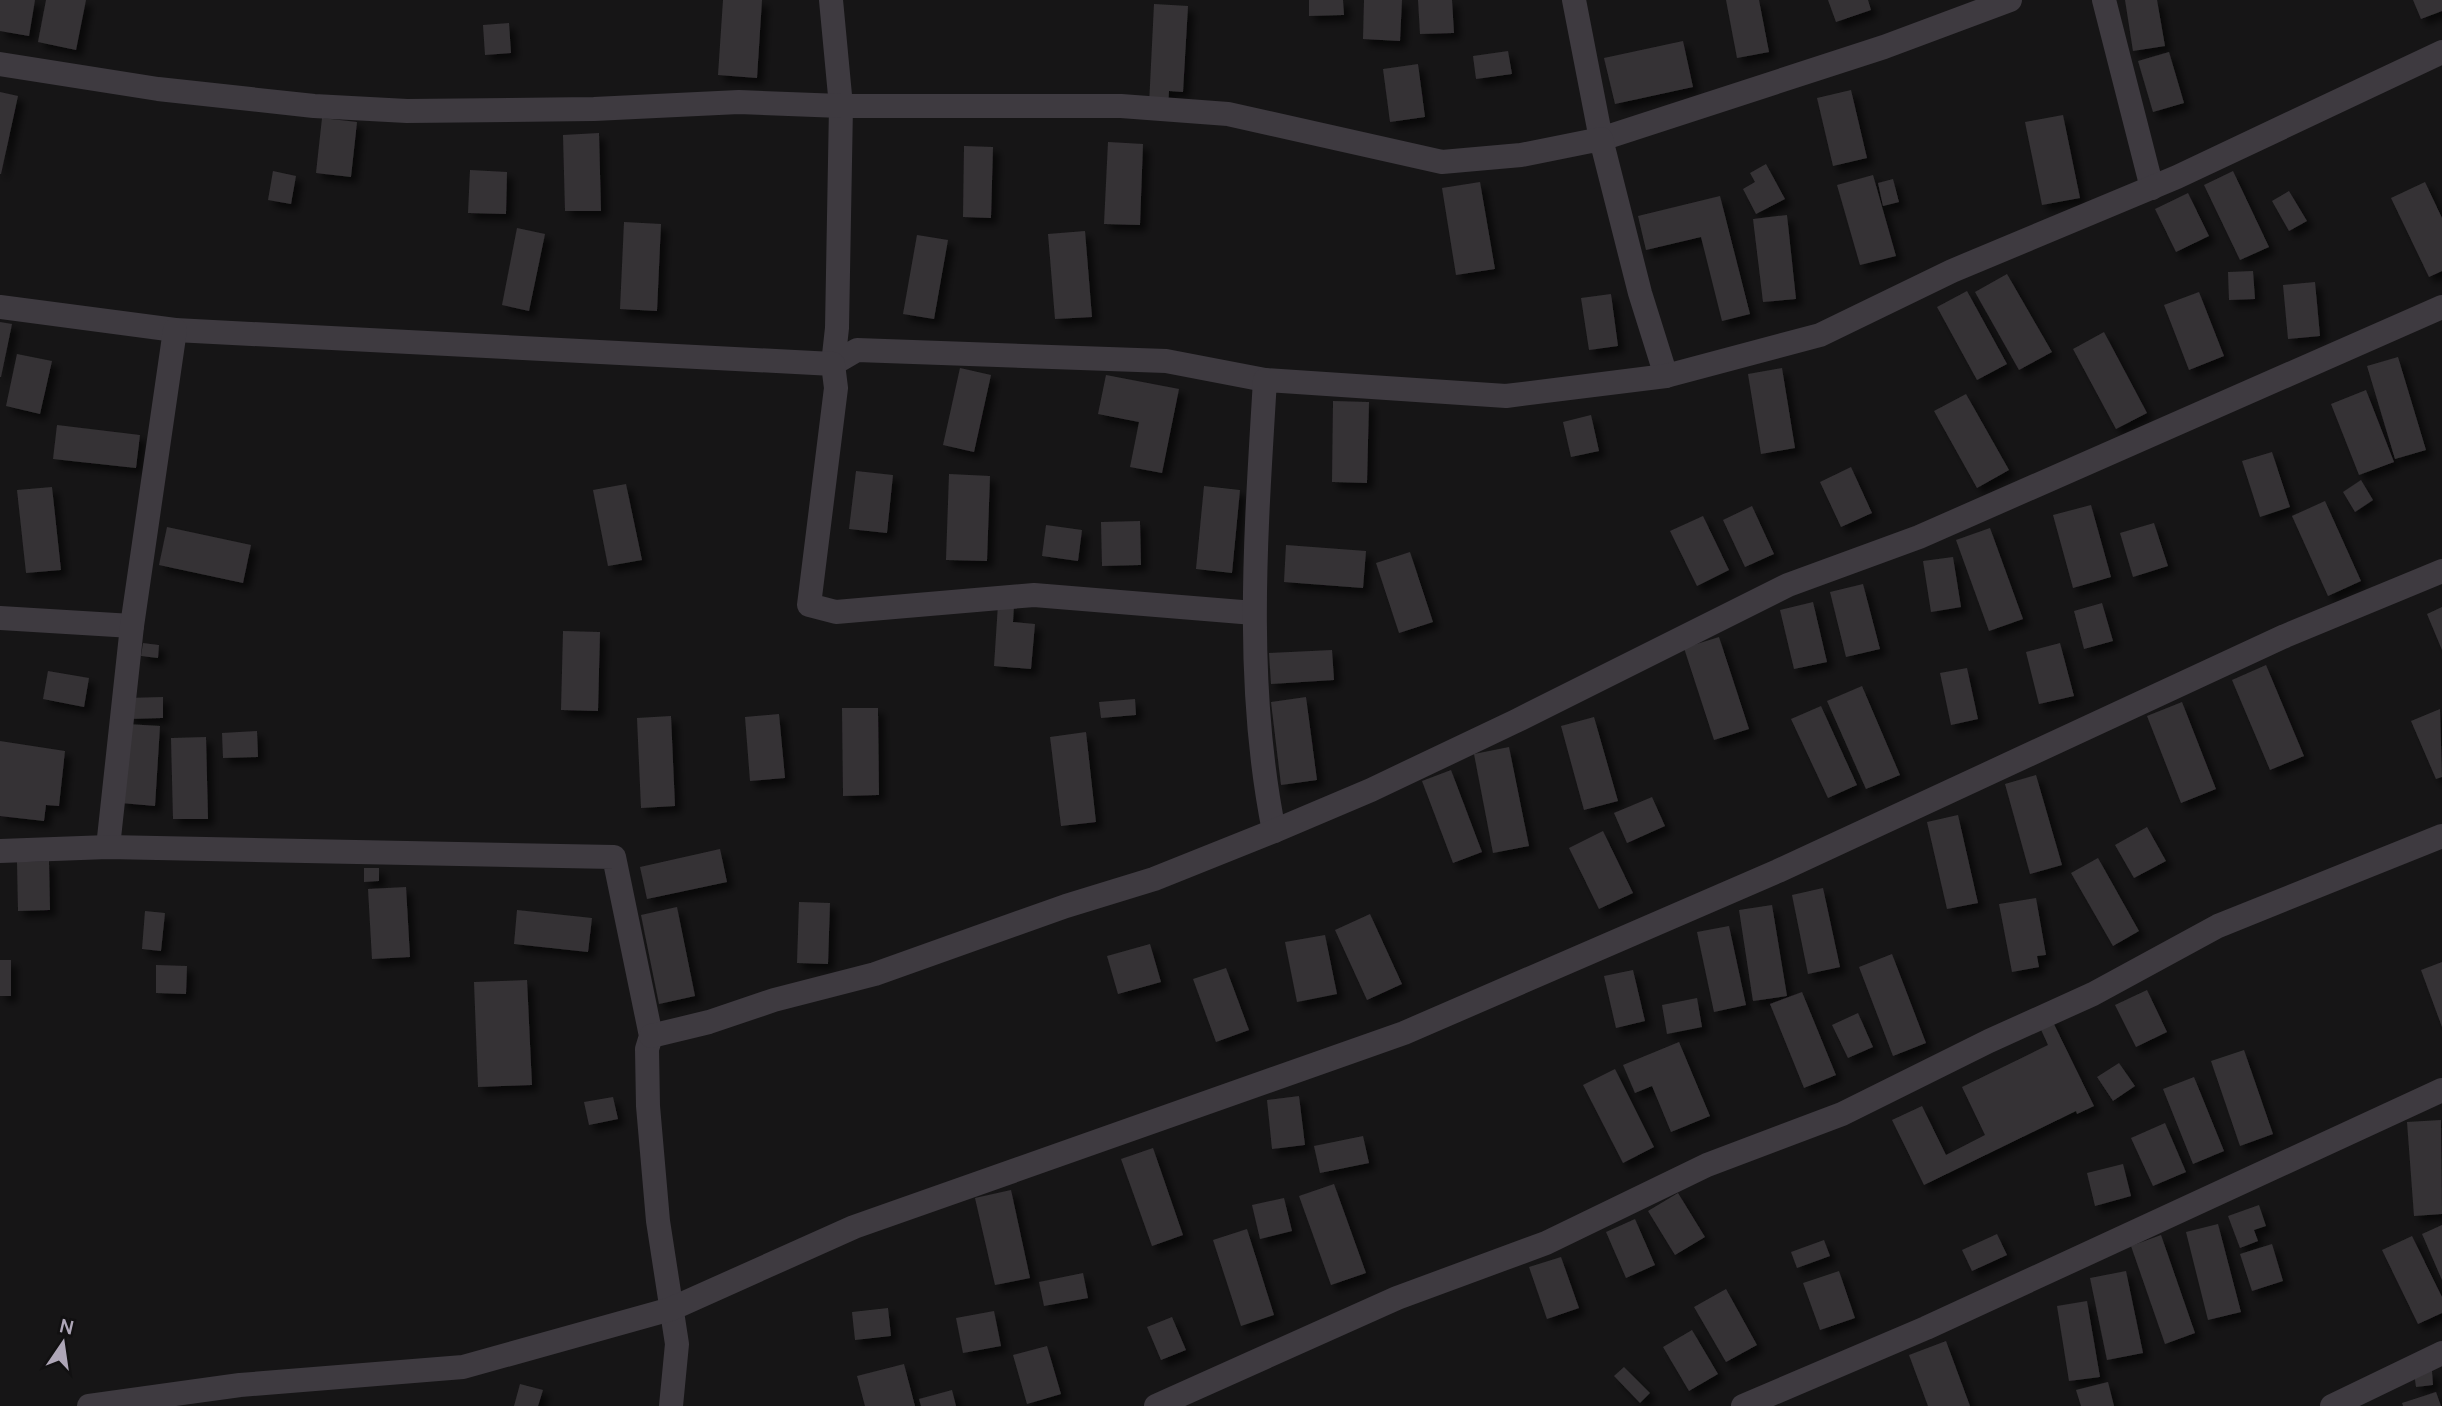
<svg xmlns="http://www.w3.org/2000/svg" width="2442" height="1406" font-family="Manrope,sans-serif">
<defs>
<filter id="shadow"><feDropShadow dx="6" dy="6" stdDeviation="3.5" flood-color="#0009"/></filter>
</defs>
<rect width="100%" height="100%" fill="#161516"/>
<g fill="#353235" filter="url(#shadow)">
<polygon points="0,0 35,0 29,36 0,31"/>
<polygon points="46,0 86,0 76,50 38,42"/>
<polygon points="723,0 762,0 757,78 718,75"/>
<polygon points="1309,0 1343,0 1344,15 1309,16"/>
<polygon points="1364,0 1402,0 1400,41 1363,39"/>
<polygon points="1418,0 1452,0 1454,33 1420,34"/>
<polygon points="1726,0 1759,0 1769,52 1737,58"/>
<polygon points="1828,0 1868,0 1871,10 1836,22"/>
<polygon points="2125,0 2157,0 2165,46 2133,51"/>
<polygon points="2413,0 2442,0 2442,11 2421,19"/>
<polygon points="1154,4 1188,6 1183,92 1169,91 1168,106 1149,105"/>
<polygon points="509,23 511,53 485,55 483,25"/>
<polygon points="1683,41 1693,87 1615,104 1604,58"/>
<polygon points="1508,51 1512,74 1476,79 1473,56"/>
<polygon points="2169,52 2184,103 2153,112 2138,61"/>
<polygon points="1418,64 1425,117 1390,122 1383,69"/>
<polygon points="1851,90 1867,158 1833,166 1817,98"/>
<polygon points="0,92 18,96 1,174 0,174"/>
<polygon points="2063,115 2080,198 2042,205 2025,122"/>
<polygon points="322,118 357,122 351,177 316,173"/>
<polygon points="599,133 601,211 565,211 563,135"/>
<polygon points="1108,142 1143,144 1140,225 1104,224"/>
<polygon points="964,146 993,147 991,218 963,217"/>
<polygon points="1766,164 1785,199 1756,214 1743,189 1755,182 1750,173"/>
<polygon points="470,170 507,172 506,214 468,213"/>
<polygon points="273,171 296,176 291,204 268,200"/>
<polygon points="2233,171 2269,247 2240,260 2204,185"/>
<polygon points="1873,175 1896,256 1860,265 1837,185"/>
<polygon points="1893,179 1899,202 1883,206 1878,183"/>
<polygon points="1480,182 1495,269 1456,275 1442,188"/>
<polygon points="2425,182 2442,218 2442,271 2429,277 2391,198"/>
<polygon points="2289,191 2307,221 2289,231 2272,201"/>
<polygon points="2188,193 2209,236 2176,252 2155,209"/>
<polygon points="1720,196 1750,314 1722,321 1701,237 1646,250 1638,216"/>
<polygon points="1787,215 1796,299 1763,302 1753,219"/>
<polygon points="624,222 661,224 657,311 620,309"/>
<polygon points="517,228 545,234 529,311 502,305"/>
<polygon points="1085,231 1092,317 1055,319 1048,234"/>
<polygon points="917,235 948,240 934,319 903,314"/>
<polygon points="2253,271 2255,299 2229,300 2228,272"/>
<polygon points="2007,274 2052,352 2019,370 1975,292"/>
<polygon points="2315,282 2320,336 2288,339 2283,285"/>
<polygon points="1967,291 2007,364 1977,380 1937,307"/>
<polygon points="2199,292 2224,356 2189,370 2164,305"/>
<polygon points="1611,294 1618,346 1589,350 1581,298"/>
<polygon points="0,322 12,324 1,377 0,377"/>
<polygon points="2104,332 2147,413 2116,429 2073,349"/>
<polygon points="17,354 52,361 40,414 6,406"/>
<polygon points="2398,357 2426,450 2395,459 2367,366"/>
<polygon points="960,368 991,375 974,452 943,445"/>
<polygon points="1782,368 1795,448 1761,454 1748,374"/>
<polygon points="1106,375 1179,389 1162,473 1130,467 1139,422 1098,414"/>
<polygon points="2366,390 2394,462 2359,475 2331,404"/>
<polygon points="1966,394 2009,470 1977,488 1934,411"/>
<polygon points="1333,401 1369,402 1367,483 1332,482"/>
<polygon points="1591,415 1599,451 1571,457 1563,422"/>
<polygon points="57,425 140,435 136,468 53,459"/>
<polygon points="2272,452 2290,507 2260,517 2242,461"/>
<polygon points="1851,467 1872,513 1841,527 1820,482"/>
<polygon points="856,471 893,475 887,533 849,529"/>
<polygon points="949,474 990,476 987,561 946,560"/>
<polygon points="2361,480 2373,500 2355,512 2343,492"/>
<polygon points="626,484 642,560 608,566 593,490"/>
<polygon points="1204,486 1240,490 1232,573 1196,569"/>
<polygon points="52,487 61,570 26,573 17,490"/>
<polygon points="2325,501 2361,581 2328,596 2292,516"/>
<polygon points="2091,505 2111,577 2073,588 2053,515"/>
<polygon points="1752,506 1774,554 1745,567 1723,520"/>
<polygon points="1703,516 1729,570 1697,586 1670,531"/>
<polygon points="1140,521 1141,565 1102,566 1101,522"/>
<polygon points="2154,523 2168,566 2133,577 2120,533"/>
<polygon points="1046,525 1082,530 1078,561 1042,556"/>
<polygon points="167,527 251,545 243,583 159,565"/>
<polygon points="1990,528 2023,619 1989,631 1956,540"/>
<polygon points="1286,545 1366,551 1363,588 1284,582"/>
<polygon points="1410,552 1433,622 1399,633 1376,563"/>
<polygon points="1953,557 1961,607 1931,612 1923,561"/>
<polygon points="1863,584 1880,649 1846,657 1830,592"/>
<polygon points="1813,602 1827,662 1794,669 1780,610"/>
<polygon points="2102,603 2113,641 2084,649 2074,611"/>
<polygon points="998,604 1014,605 1013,622 1035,624 1031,669 994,666"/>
<polygon points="2442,607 2442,650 2427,614"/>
<polygon points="563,631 600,632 598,711 561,710"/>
<polygon points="1719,637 1749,729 1714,740 1684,648"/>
<polygon points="143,643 159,645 158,658 141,656"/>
<polygon points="2060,643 2074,696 2039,704 2026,652"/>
<polygon points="1332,650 1334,680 1271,684 1269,653"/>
<polygon points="2266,665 2304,756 2270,770 2232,680"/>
<polygon points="1967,668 1978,719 1951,725 1940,673"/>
<polygon points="48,671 89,678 84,707 43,699"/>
<polygon points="1862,686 1900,775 1866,789 1827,701"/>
<polygon points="163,697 163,718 128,719 127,698"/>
<polygon points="1306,697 1317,780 1281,785 1271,702"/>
<polygon points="1135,699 1136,715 1101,718 1099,702"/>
<polygon points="2182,702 2216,789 2181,803 2147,716"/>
<polygon points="1821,706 1857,785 1828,798 1791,719"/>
<polygon points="842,708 878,708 879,795 843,796"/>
<polygon points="2440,709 2442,777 2436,779 2411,721"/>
<polygon points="779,714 785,778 750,781 745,717"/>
<polygon points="671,716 675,806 641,808 637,718"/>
<polygon points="1594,717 1618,801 1584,810 1561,726"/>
<polygon points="126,724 160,726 155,806 121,803"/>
<polygon points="257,731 258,757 223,758 222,733"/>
<polygon points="1086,732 1096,822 1061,826 1050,737"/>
<polygon points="206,737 208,819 173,819 171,738"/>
<polygon points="0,741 65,751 59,806 46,805 44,821 0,816"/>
<polygon points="1509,747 1529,846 1493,853 1474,754"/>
<polygon points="1451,770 1482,852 1453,863 1422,781"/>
<polygon points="2036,775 2062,865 2030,874 2005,784"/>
<polygon points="1652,797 1665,826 1627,843 1614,813"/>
<polygon points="1958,815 1978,903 1947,909 1927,822"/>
<polygon points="2147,827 2166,861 2134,878 2115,845"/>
<polygon points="1603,831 1633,893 1599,909 1569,848"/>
<polygon points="720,849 727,882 647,899 640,867"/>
<polygon points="2098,858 2139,931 2113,946 2071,873"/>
<polygon points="49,861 50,910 18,911 17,862"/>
<polygon points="364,868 379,868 379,881 364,882"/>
<polygon points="406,887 410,957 372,959 368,889"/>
<polygon points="1823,888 1840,967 1808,974 1792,895"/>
<polygon points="2036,898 2046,955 2037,956 2039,967 2012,972 1999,904"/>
<polygon points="799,902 830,903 828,964 797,963"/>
<polygon points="1772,905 1787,996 1753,1001 1739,910"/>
<polygon points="677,907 695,996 659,1004 641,915"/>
<polygon points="517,910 592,918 588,952 514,944"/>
<polygon points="145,911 165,913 161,951 142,949"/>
<polygon points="1370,914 1402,984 1367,1000 1335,930"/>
<polygon points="1729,926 1746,1005 1714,1012 1697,932"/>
<polygon points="1325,935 1337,994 1297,1002 1285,942"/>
<polygon points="1150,944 1161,982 1118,994 1107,956"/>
<polygon points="1892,954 1926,1043 1893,1056 1859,967"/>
<rect x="0" y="960" width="11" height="36"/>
<polygon points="2442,962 2442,1027 2421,970"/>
<polygon points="156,965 187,966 186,994 156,993"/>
<polygon points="1226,968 1249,1030 1216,1042 1193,979"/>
<polygon points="1633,970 1645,1021 1616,1028 1604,976"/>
<polygon points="527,980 532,1085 478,1087 474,982"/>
<polygon points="2147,990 2167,1032 2136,1047 2115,1005"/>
<polygon points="1802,992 1836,1075 1804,1088 1770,1004"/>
<polygon points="1697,998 1702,1027 1667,1034 1662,1005"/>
<polygon points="1858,1013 1873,1047 1848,1058 1832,1025"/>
<polygon points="2050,1016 2094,1106 2077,1114 2076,1111 1924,1185 1892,1120 1922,1106 1946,1155 1985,1135 1962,1087 2048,1045 2038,1023"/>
<polygon points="1679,1042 1710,1116 1671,1132 1652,1086 1635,1093 1623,1065"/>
<polygon points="2244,1050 2273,1134 2240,1146 2211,1061"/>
<polygon points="2119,1063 2135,1086 2113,1101 2097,1077"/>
<polygon points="1615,1069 1654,1147 1623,1163 1583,1085"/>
<polygon points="2194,1077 2224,1151 2193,1164 2163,1089"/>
<polygon points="1299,1096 1305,1145 1272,1149 1267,1100"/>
<polygon points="613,1097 618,1119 589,1125 584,1102"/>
<polygon points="2441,1120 2442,1214 2414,1216 2407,1122"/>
<polygon points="2165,1123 2186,1172 2153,1186 2131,1138"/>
<polygon points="1363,1136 1369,1163 1320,1173 1314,1146"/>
<polygon points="1153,1148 1183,1235 1152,1246 1121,1159"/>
<polygon points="2123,1164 2131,1196 2095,1206 2087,1173"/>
<polygon points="1334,1184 1366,1273 1331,1285 1299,1196"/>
<polygon points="1011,1190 1030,1278 995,1285 975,1198"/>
<polygon points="1678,1193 1705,1237 1675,1255 1648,1211"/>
<polygon points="1284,1198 1292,1231 1260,1239 1252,1205"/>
<polygon points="2259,1205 2266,1226 2254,1230 2258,1241 2240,1248 2228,1216"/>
<polygon points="1635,1219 1655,1265 1626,1278 1606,1232"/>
<polygon points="2218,1224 2241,1312 2208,1320 2186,1232"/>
<polygon points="2442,1225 2442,1280 2422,1234"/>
<polygon points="1247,1229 1274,1315 1241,1326 1213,1240"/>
<polygon points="1997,1234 2007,1255 1972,1271 1962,1250"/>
<polygon points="2161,1235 2195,1333 2165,1344 2131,1246"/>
<polygon points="2412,1236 2442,1297 2442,1313 2418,1324 2382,1250"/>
<polygon points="1824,1240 1830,1256 1797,1268 1791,1252"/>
<polygon points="2272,1244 2283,1281 2252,1291 2240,1254"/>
<polygon points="1561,1257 1579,1308 1547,1319 1529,1267"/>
<polygon points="1839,1271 1855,1318 1820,1330 1803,1283"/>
<polygon points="2126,1271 2143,1353 2107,1360 2090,1278"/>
<polygon points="1083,1273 1088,1298 1044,1306 1039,1282"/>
<polygon points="1726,1289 1757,1345 1726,1362 1694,1307"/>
<polygon points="2087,1301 2100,1377 2069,1381 2057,1306"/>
<polygon points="888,1308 891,1336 855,1340 852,1312"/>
<polygon points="994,1311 1001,1346 963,1353 956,1318"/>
<polygon points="1172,1317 1186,1350 1161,1360 1147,1327"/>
<polygon points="1692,1330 1718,1374 1689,1391 1663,1347"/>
<polygon points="1946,1341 1970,1406 1928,1406 1909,1355"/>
<polygon points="1047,1346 1061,1394 1027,1404 1013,1355"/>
<polygon points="904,1364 915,1406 865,1406 857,1376"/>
<polygon points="1624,1367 1650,1393 1640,1403 1614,1376"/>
<polygon points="2432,1371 2433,1385 2416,1387 2414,1373"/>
<polygon points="2108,1382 2114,1406 2081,1406 2076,1390"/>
<polygon points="520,1384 543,1390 538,1406 514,1406"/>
<polygon points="952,1390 956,1406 921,1406 919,1399"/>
<polygon points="2436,1392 2441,1406 2403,1406 2402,1403"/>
</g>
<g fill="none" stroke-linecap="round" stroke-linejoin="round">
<g stroke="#3e3a40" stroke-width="24">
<polyline points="831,0 841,106 837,328 833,364 857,350 1166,361 1265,380"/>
<polyline points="1574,0 1601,139 1884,47 2010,0"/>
<polyline points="2104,0 2152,188"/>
<polyline points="0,64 158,89 314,106 407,111 594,109 739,102 841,106 1121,106 1228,114 1442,162 1521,155 1601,139 1640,293 1666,376"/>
<polyline points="0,307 175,330 833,364 836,388 809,605 836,612 1034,595 1254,613"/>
<polyline points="0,618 132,626"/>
<path d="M1274,831C1244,682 1256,531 1265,380L1506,396L1666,376L1820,335L1952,271L2177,177L2442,52"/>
<polyline points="108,847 132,626 175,330"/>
<polyline points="0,851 108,847 614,857 651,1036 647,1049 648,1106 658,1221 677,1344 671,1406"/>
<polyline points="651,1036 709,1022 774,1000 875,974 1066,906 1154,879 1274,831 1371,790 1516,721 1788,585 1919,537 2442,307"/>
<polyline points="89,1406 240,1385 463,1367 671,1309 854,1227 1404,1033 1778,871 2285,636 2442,571"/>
<polyline points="1156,1406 1397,1298 1546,1243 1707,1165 1842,1114 1989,1041 2093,994 2218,926 2442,836"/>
<polyline points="1743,1406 1926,1328 2442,1090"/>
<polyline points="2332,1406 2442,1353"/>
</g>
</g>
<g transform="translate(63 1343) rotate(13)" stroke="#111011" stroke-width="5" paint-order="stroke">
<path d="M0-5L12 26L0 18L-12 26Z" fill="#aea6b7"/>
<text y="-10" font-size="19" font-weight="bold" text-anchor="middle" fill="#aea6b7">N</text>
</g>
</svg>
